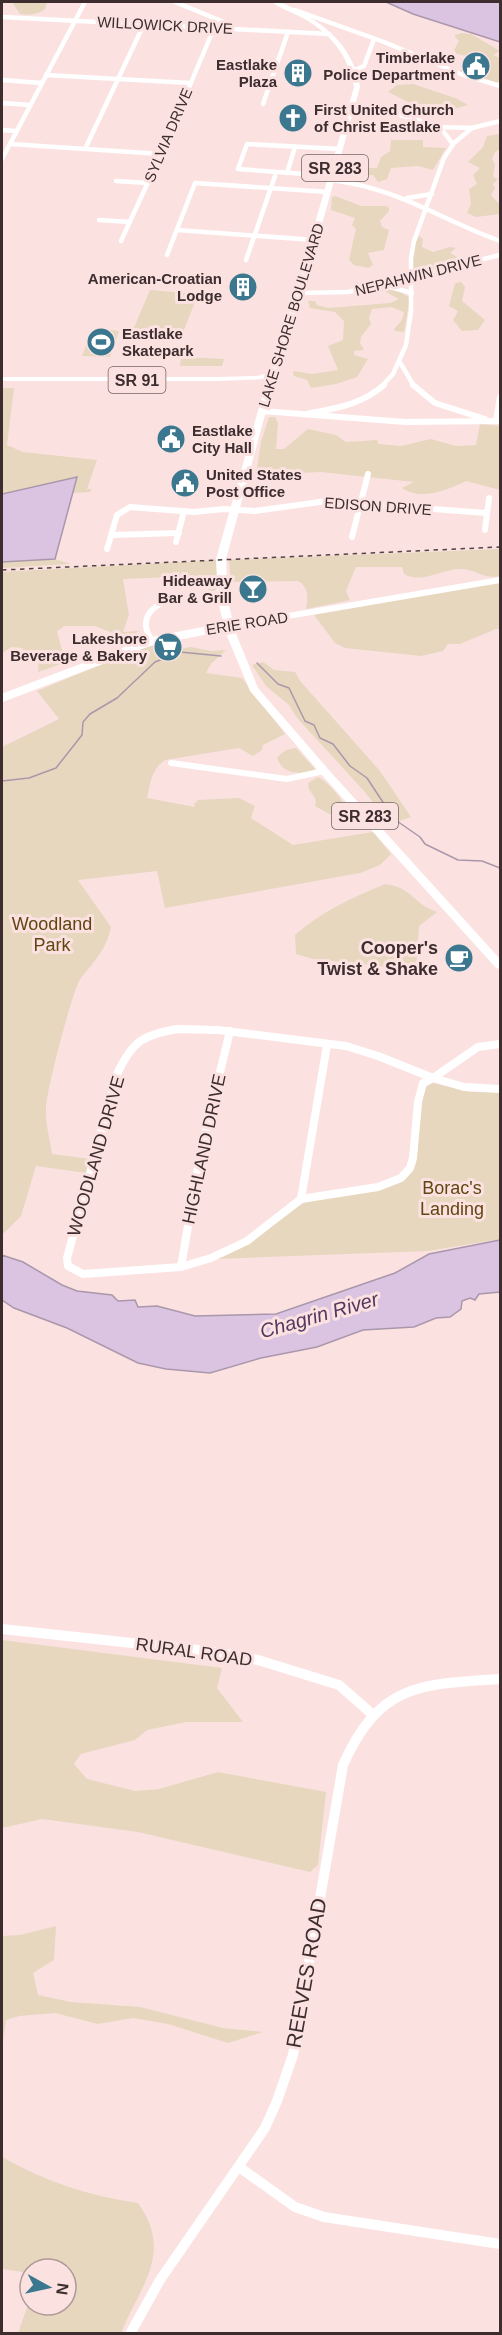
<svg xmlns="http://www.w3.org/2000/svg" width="502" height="2335" font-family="Arial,sans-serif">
<rect width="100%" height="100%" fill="#fbe2e1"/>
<g fill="#e6d7be">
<path d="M12,2H47L45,9C37,15 29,15 20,14Z"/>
<polygon points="462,33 471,34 500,51 493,55 500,58 500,80 495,84 457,72 483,59 457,54 454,50 459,41 455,37 455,35"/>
<polygon points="413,84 455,98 468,105 442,112 414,105 388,92 397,85"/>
<polygon points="500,134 500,149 495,152 492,159 495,164 493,177 498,179 493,184 495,188 491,195 500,205 500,214 476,217 467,213 471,204 469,189 477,184 473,175 480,168 468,162 483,147 487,136"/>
<path d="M391,140H423V147L446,148L433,170L418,166L391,168L387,179L378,182L373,175L342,176C349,165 365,168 377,168L381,157L390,151Z"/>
<polygon points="335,196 361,206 386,206 389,208 389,211 380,221 382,227 389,230 384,250 368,253 373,265 368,268 354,265 349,260 355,233 356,229 352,225 355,218 331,210 332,197"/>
<polygon points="419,236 423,239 422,247 433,252 450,247 456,248 450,253 462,260 453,265 413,273 413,248"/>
<polygon points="461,282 465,287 462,301 485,320 478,330 462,331 453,320 458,311 449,306 455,283"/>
<polygon points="383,287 394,288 410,298 404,332 395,331 394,329 402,320 404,312 391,307 372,309 369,318 371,324 361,337 360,343 364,350 354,351 354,355 368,359 357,377 336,384 311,388 307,380 294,376 293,371 312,374 338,370 328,346 343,340 344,321 335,312 310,308 308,301 315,301 317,305 328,308 390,303 399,299 384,291 370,292"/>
<polygon points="150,290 198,294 182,335 133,330"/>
<polygon points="101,329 119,331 110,357 82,356 90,336 98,336"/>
<polygon points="184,357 224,359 222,366 180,366 181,358"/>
<polygon points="2,388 14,388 7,445 23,452 97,460 87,489 92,489 90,492 72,493 76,477 2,494"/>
<path d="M269,417H275L278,423L276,449H284L308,429L336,435L346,442L377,440L379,444L401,446L431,439L456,446L476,445L480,424L500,426V490L466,481C448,490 421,501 402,488L414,482L321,472L256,475L261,442Z"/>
<path d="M500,549V576C485,580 474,568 459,569C439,570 423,584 404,574L402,567H356L346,591L350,600L306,609C308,598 309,587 298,581L231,582L229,560Z"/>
<polygon points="55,559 71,564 2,568 2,562"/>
<polygon points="218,560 218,588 212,592 203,586 196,576 123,579 129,615 123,632 139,631 126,638 95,626 65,626 57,631 62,650 84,656 38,672 39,655 29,655 22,648 12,647 2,653 2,572"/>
<polygon points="500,582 500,629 496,629 460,644 448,644 443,651 421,656 345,648 335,643 314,615"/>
<path d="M153,646L156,653L191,647L211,651L226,650L211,664L206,673L242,678L285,734L263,745L262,750L253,756L239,748L165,760C152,768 150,784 147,798L195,807L194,804L198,800L239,798L255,806L251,818L293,845L373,832L391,854L380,865L360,873L165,908L157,871L78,880L111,927C107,948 94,962 81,978C73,988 46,1092 46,1108C45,1123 50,1139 52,1154L90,1159L86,1173L36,1166L21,1216L2,1235V747L59,719L37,691L144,647Z"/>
<polygon points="263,662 274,670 295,672 301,682 380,771 411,817 390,824 364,791 297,718 289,705 266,686 252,665"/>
<path d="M296,748L315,769L312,773C296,773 283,774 277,758C283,751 287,749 296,748Z"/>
<path d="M318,777C330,783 341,799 348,810L344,814H329L315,806L316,800L309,789L308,783Z"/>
<path d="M385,884C412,887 413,904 437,912L419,926L416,970L313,959L296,954L295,935C322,911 352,898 385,884Z"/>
<polygon points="433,1083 472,1092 500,1091 500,1239 428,1251 216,1259 304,1203 403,1180 411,1173 416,1162 423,1096 426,1087"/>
<polygon points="2,1640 222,1668 217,1688 243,1722 186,1722 147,1730 135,1740 81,1754 74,1764 87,1779 135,1791 159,1789 218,1772 326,1792 318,1865 310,1872 138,1832 42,1819 2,1828"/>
<polygon points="56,1926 54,1960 33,1973 38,1995 71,2002 140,2007 223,2028 263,2032 228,2043 168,2024 133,2018 98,2024 55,2013 19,2016 6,2020 2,2048 2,1936 20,1935"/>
<path d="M2,2157C44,2181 89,2196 138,2203C174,2253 140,2286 121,2333H18L30,2299V2305H66V2269H30V2273L2,2269Z"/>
</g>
<g fill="#dac4e1" stroke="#ab97ab" stroke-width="1.5">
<polygon points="386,2 500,2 500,42 413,14"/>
<polygon points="77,477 55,559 2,562 2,494"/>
<polygon points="500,1240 500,1292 479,1294 475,1300 470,1298 462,1301 461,1309 450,1317 436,1318 414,1327 363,1330 317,1347 261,1358 210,1373 166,1369 138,1363 67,1328 14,1308 2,1300 2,1255 23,1262 62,1285 77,1291 112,1295 118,1301 135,1300 138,1307 157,1306 195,1316 276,1314 395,1273 429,1254"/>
</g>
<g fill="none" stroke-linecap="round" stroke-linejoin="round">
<g stroke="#ab97ab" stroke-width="1.5">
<polyline points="257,663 278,684 289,688 305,721 314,725 320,738 333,744 350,766 367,778 394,819 420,837 425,844 458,860 482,861 500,868"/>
<polyline points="2,781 29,778 56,768 82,735 83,722 90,714 117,698 155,662 180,652 221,656"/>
</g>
<g stroke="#fff" stroke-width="4.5">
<polyline points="175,2 231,25 231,28"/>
<polyline points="295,10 384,42 461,74 500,86"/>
<polyline points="2,17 329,34"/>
<polyline points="355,70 364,66 374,39"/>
<polyline points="46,75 190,83"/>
<polyline points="2,80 42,83"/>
<polyline points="2,103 30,105"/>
<polyline points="263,104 288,32"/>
<polyline points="351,109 394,113 440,127 472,128 500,121"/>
<polyline points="440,127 452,143"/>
<polyline points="2,130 16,131"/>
<polyline points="10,144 161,154"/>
<polyline points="85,149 144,24"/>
<polyline points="2,159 85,2"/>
<polyline points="287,173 295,147"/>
<polyline points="332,176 238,169 247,144 340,149"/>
<path d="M331,180C398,188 439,219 500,241"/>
<polyline points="116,181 148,183"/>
<polyline points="407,198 432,194"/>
<polyline points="99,220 130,222"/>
<polyline points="177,230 314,240"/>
<polyline points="121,241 161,154 214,28"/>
<polyline points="167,255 195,183 328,192"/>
<polyline points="246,260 275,176"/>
<polyline points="386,286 412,293"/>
<polyline points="299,293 348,292 500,255"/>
<polyline points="401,364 414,386"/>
<polyline points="382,386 393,374 406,345 411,311 411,258 414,241 444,158 454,143 472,128"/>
</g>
<g stroke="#fff" stroke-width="6">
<polyline points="413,385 435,403 485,419"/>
<polyline points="262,411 405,422 500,421"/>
<path d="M307,414C336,408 361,405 384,385"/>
<polyline points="496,421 500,397"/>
<polyline points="485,530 489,498"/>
<polyline points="112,535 179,533"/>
<polyline points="352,537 368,474"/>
<polyline points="176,542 184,511"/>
<polyline points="107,549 117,515 130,507 194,512 224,509 255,511 327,501 486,513"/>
<polyline points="229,626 500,580"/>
<path d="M152,641C142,626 144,613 160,604"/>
<polyline points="171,763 287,779 324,771"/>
</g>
<g stroke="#fff" stroke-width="8">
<path d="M177,1029L218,1030L346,1046L378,1056L433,1078L423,1083L418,1102L413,1158L410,1168L401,1178L378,1187L301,1199L247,1241L211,1258L181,1267L83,1274L68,1266L67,1258L117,1074C132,1042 142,1035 177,1029Z"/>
<polyline points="433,1078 464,1087 500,1089"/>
<polyline points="433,1078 478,1047 500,1044"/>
<polyline points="301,1199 327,1045"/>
<polyline points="181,1267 201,1150 230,1031"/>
</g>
<g stroke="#fff" stroke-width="10">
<polyline points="2,1629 216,1652 258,1660 339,1685 372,1714"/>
<polyline points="239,2167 295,2207 324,2217 500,2244"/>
<path d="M130,2334L160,2280L265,2128L277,2101L293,2055L343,1765C379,1684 419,1684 500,1679"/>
</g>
<polyline stroke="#fff" stroke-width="8" points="2,698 152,641 229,626"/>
<path fill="#fff" fill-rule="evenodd" d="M271,2C280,1 289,6 297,10C330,27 354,50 360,87L303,293L275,378L226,559L228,602L237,636L258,688L328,769L500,959V969L496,968L320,773L250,691L227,636L218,602L216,559L267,379L218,381H2V377H218L257,376L268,373L295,293L354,87C348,54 330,33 301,17C291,12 280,8 271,2Z"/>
<polyline stroke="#544343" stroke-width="1.5" stroke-dasharray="4.5 4.5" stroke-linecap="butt" points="2,570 500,547"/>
</g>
<defs>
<g id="civic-disc" transform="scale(1.5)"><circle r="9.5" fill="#3b778e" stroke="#fbe2e1"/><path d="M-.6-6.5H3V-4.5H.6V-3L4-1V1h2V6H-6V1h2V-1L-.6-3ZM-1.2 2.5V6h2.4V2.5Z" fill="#fff"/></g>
<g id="building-disc" transform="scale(1.5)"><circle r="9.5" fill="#3b778e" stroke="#fbe2e1"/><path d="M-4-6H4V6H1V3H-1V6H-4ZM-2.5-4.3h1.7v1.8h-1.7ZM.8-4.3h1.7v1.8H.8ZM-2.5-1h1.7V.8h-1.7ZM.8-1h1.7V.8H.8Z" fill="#fff"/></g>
<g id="church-disc" transform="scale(1.5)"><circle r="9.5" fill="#3b778e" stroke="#fbe2e1"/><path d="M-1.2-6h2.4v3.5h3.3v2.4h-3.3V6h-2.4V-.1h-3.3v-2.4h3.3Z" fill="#fff"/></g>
<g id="stadium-disc" transform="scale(1.5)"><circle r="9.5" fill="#3b778e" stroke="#fbe2e1"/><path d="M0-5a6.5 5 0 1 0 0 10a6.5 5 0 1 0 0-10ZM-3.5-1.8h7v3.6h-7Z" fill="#fff"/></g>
<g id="bar-disc" transform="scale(1.5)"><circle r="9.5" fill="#3b778e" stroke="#fbe2e1"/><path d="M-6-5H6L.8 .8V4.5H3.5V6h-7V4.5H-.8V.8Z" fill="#fff"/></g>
<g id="supermarket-disc" transform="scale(1.5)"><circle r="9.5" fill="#3b778e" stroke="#fbe2e1"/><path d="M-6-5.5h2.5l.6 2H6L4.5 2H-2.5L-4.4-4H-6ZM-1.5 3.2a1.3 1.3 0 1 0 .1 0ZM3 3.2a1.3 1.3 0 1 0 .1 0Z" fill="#fff"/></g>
<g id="cafe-disc" transform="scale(1.5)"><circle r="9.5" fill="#3b778e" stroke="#fbe2e1"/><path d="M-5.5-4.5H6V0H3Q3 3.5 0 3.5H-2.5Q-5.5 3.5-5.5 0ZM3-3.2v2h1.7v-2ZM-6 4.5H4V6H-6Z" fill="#fff"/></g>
</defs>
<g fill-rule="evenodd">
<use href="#civic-disc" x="476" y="66"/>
<use href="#building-disc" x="298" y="73"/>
<use href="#church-disc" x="293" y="118"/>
<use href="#building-disc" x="243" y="287"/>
<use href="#stadium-disc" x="101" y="342"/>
<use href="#civic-disc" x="171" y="439"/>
<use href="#civic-disc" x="185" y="483"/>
<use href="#bar-disc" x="253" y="589"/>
<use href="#supermarket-disc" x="168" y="647"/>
<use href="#cafe-disc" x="459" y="958"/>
</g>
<g text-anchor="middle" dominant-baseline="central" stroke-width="6" stroke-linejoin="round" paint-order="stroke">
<g font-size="15" fill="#3d2d2e" stroke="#fbe2e1">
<text transform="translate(165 25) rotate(3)">WILLOWICK DRIVE</text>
<text transform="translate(168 135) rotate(-67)">SYLVIA DRIVE</text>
<text transform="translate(418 275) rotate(-14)">NEPAHWIN DRIVE</text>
<text transform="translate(291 315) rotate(-73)">LAKE SHORE BOULEVARD</text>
<text transform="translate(378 506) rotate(4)">EDISON DRIVE</text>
<text transform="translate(247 623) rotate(-9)">ERIE ROAD</text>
</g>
<g font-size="15" font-weight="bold" fill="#3d2d2e" stroke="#fbe2e1" text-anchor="end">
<text x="455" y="57">Timberlake<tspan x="455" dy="17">Police Department</tspan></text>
<text x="277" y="64">Eastlake<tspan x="277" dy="17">Plaza</tspan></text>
<text x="314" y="109" text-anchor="start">First United Church<tspan x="314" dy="17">of Christ Eastlake</tspan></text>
<text x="222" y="278">American-Croatian<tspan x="222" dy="17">Lodge</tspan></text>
<text x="122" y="333" text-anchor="start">Eastlake<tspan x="122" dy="17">Skatepark</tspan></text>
<text x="192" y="430" text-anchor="start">Eastlake<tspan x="192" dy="17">City Hall</tspan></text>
<text x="206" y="474" text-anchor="start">United States<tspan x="206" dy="17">Post Office</tspan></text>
<text x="232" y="580">Hideaway<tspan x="232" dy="17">Bar &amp; Grill</tspan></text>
<text x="147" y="638">Lakeshore<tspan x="147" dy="17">Beverage &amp; Bakery</tspan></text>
</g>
<g fill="#fbe2e1" stroke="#766364" stroke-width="1.5">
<rect x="302" y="155" width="66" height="26" rx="4.5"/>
<rect x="108.5" y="367" width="57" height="26" rx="4.5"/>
<rect x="332" y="803" width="66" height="26" rx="4.5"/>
</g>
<g font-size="16" font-weight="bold" fill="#3d2d2e">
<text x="335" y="168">SR 283</text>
<text x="137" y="380">SR 91</text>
<text x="365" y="816">SR 283</text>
</g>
<g font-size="18" fill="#624611" stroke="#fbe2e1">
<text x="52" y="924">Woodland<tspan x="52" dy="21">Park</tspan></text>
<text x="452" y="1188">Borac's<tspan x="452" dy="21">Landing</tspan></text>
</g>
<g font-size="18" font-weight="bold" fill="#3d2d2e" stroke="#fbe2e1" text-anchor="end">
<text x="438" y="948">Cooper's<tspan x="438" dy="21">Twist &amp; Shake</tspan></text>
</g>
<g font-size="18" fill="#3d2d2e" stroke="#fbe2e1">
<text transform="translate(204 1149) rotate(-78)">HIGHLAND DRIVE</text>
<text transform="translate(96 1156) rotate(-74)">WOODLAND DRIVE</text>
<text transform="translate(194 1652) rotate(8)">RURAL ROAD</text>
</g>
<g font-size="20" font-style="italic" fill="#553760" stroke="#fbe2e1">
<text transform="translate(319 1315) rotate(-16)">Chagrin River</text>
</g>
<g font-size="21" fill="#3d2d2e" stroke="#fbe2e1">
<text transform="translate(306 1973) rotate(-80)">REEVES ROAD</text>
</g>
</g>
<rect width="502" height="2335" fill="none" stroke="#3d2d2e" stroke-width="6"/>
<g transform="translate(48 2287) rotate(98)"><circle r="28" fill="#fbe2e1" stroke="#af9a99" stroke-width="1.5"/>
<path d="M0-4.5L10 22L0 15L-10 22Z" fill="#3b778e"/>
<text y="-9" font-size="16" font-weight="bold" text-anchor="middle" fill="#3d2d2e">N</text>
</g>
</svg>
